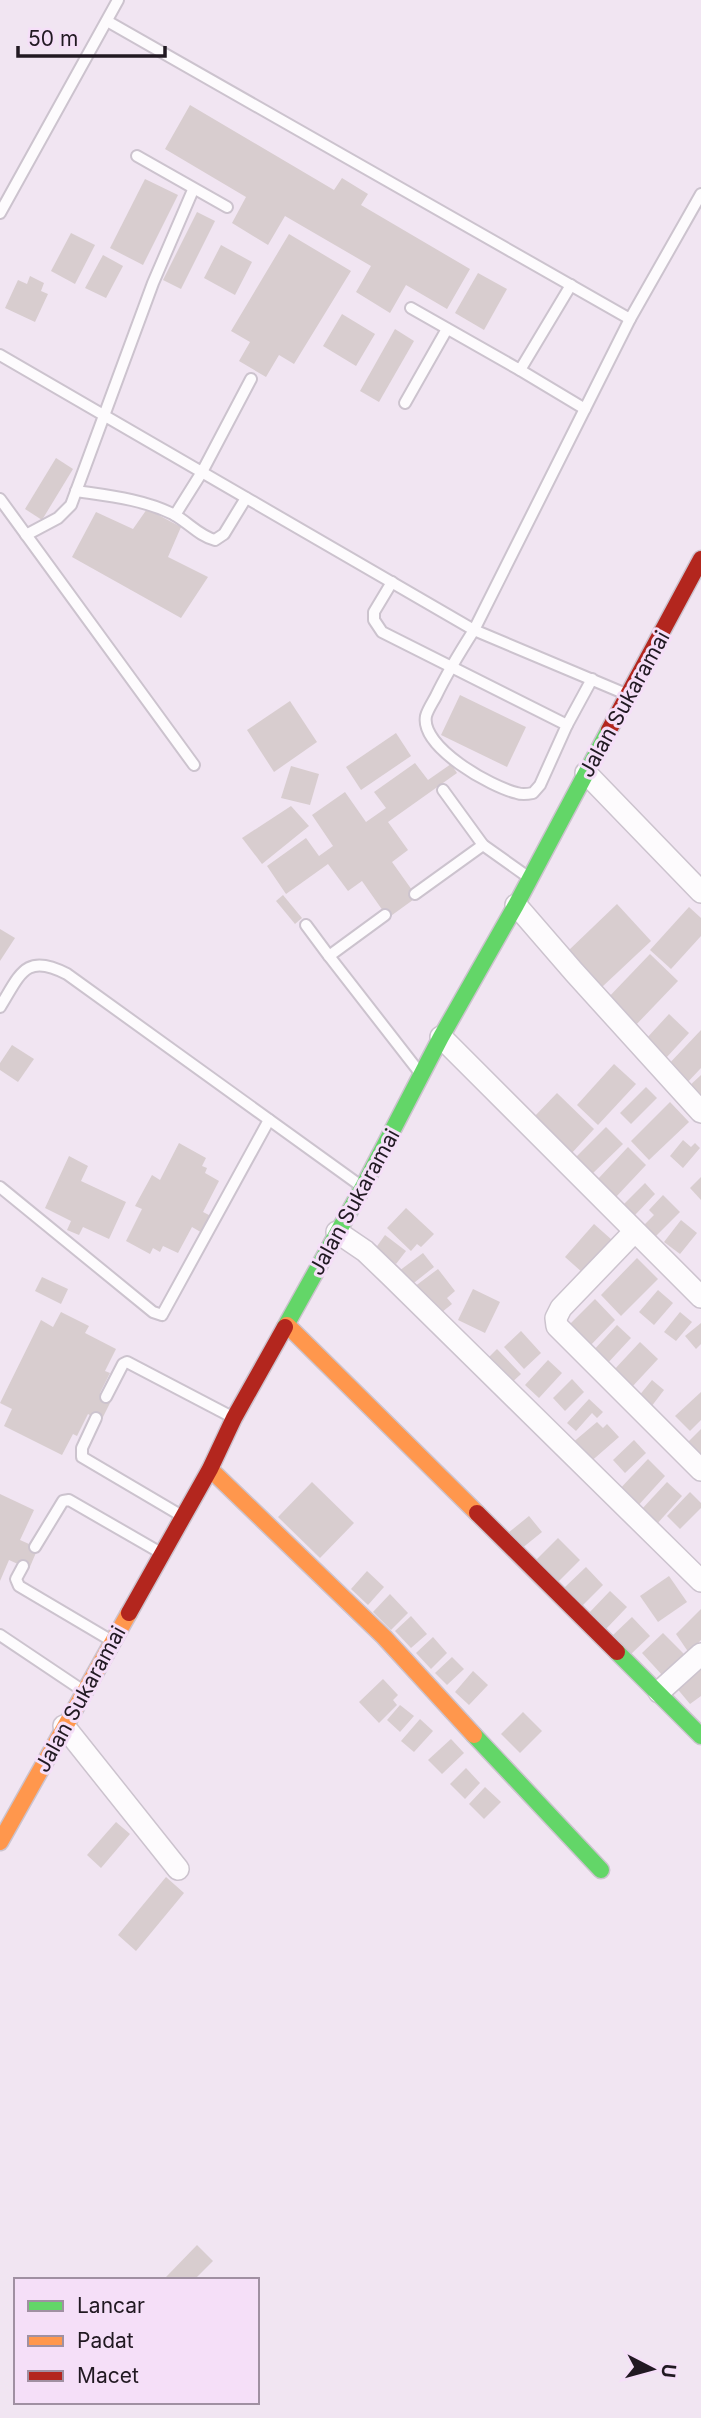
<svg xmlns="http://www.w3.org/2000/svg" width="701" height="2418" font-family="Inter,sans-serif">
<rect width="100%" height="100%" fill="#f1e5f2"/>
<g fill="#d8cdcf">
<polygon points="190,105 334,190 342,178 368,194 361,205 470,269 447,309 406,285 390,313 356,292 371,266 285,216 268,245 232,223 246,197 165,149"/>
<polygon points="145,179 178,195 143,265 110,248"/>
<polygon points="197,212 215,221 181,289 163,280"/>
<polygon points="71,233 95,245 75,284 51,271"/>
<polygon points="289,234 351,271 294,364 279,355 266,377 239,361 250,342 231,331"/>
<polygon points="221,245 252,262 235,295 204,278"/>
<polygon points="103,255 123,266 106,298 85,288"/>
<polygon points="478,273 507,289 484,330 455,313"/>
<polygon points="30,276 44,283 41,291 48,294 35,322 5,308 18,280 27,284"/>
<polygon points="342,314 375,334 356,366 323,346"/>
<polygon points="395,329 414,341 379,402 360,391"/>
<polygon points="56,458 73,469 42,520 25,509"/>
<polygon points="147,509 181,527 168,557 208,577 181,618 72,557 96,512 133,529"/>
<polygon points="460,695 526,727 507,767 441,735"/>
<polygon points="290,701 317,742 274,772 247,730"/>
<polygon points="396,733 411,756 361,790 346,767"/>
<polygon points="415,763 428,780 451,764 457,773 388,822 408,850 392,862 417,897 388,918 362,881 348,891 328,864 286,894 267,866 306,838 319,856 333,846 312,815 345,792 366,822 386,808 374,792"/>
<polygon points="291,766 319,774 310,805 281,798"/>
<polygon points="291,806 309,826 262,864 242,838"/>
<polygon points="283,895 302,918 295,924 276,901"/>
<polygon points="617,904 651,941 602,987 568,951"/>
<polygon points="689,907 701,918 701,936 671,969 650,950"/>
<polygon points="0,929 15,938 0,961"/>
<polygon points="650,954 678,981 633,1028 605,1001"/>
<polygon points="669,1014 689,1033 666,1058 646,1039"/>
<polygon points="701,1030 701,1068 685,1085 666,1067"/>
<polygon points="12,1045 34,1059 18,1082 0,1070 0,1063"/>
<polygon points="614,1064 636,1084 598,1125 577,1105"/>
<polygon points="701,1075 701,1095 697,1099 687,1088"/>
<polygon points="646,1087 657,1098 631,1124 620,1113"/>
<polygon points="557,1093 594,1129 570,1155 533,1118"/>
<polygon points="670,1102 689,1122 649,1160 631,1141"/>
<polygon points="606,1127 623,1144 591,1175 575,1158"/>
<polygon points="683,1140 691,1147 695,1143 700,1148 683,1168 670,1156"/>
<polygon points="179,1143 206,1158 202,1166 207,1168 205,1173 219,1181 203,1212 213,1217 204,1234 192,1227 178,1253 163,1246 160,1252 153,1248 150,1254 126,1241 142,1209 135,1206 152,1175 160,1180"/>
<polygon points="628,1147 646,1165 615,1198 597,1180"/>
<polygon points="69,1156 88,1166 81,1181 126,1202 109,1239 83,1227 79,1235 67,1230 71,1221 45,1208"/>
<polygon points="701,1177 701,1200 690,1188"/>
<polygon points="645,1183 655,1194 635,1215 624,1204"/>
<polygon points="663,1195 680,1212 653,1239 641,1228 654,1215 649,1210"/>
<polygon points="406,1208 434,1234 421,1247 417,1244 411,1251 387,1228"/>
<polygon points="681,1220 697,1233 680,1254 664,1242"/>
<polygon points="594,1224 612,1240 583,1273 565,1257"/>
<polygon points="385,1235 406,1251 396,1264 375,1249"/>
<polygon points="423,1253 434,1267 410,1286 399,1271"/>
<polygon points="637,1258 658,1279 621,1316 601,1295"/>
<polygon points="438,1269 455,1291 447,1298 452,1304 437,1316 414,1287"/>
<polygon points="42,1277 68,1289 61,1304 35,1291"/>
<polygon points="473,1289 500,1302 485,1333 458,1320"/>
<polygon points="658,1290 673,1303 654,1325 639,1312"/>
<polygon points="595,1299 615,1320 586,1350 565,1329"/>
<polygon points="61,1312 89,1326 85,1333 116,1349 105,1371 110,1373 100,1393 112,1399 101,1421 88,1414 77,1436 73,1434 62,1455 4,1426 12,1409 0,1403 41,1320 53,1327"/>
<polygon points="680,1312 692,1322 676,1341 664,1332"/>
<polygon points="701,1323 701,1344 696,1349 685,1336"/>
<polygon points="617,1325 631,1338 605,1366 591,1353"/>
<polygon points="521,1331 541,1353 524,1369 504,1347"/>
<polygon points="640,1342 658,1359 631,1388 613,1371"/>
<polygon points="497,1349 521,1374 508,1386 485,1361"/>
<polygon points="548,1360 562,1373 539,1398 525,1385"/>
<polygon points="572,1379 584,1392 565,1411 553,1398"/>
<polygon points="652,1380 664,1390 651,1407 638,1397"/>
<polygon points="701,1392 701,1420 690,1431 675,1416"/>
<polygon points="589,1399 603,1412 597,1418 592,1413 576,1431 567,1423"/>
<polygon points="597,1422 603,1428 607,1424 619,1437 588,1464 571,1444"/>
<polygon points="701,1429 701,1456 687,1443"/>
<polygon points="634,1440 646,1453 625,1473 613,1460"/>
<polygon points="648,1459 665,1476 635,1509 617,1492"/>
<polygon points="312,1482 354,1523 320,1558 278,1517"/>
<polygon points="667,1482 682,1496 656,1525 641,1510"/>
<polygon points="690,1492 701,1503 701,1508 680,1529 667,1516"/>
<polygon points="0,1494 34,1510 20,1540 38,1548 29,1569 9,1560 0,1581"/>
<polygon points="529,1516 542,1532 521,1549 508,1533"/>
<polygon points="558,1538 580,1560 556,1584 534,1562"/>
<polygon points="586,1567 603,1585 581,1607 564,1588"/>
<polygon points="367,1571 384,1587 368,1605 351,1589"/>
<polygon points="669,1576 687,1602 658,1622 640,1596"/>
<polygon points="610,1591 627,1607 605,1630 588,1614"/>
<polygon points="390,1594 408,1613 391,1630 373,1612"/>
<polygon points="701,1609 701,1640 689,1653 676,1634"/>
<polygon points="411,1616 427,1634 411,1648 395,1631"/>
<polygon points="632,1617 650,1636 630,1655 612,1636"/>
<polygon points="663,1633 685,1655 663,1676 642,1653"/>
<polygon points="433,1637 447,1653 431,1669 416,1653"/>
<polygon points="452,1657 464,1669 447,1685 435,1673"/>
<polygon points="701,1667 701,1696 690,1704 675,1686"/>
<polygon points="473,1671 488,1685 469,1705 455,1692"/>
<polygon points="383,1679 398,1695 393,1700 397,1705 379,1723 359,1702"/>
<polygon points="400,1705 414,1716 400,1732 387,1720"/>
<polygon points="523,1712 542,1731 520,1753 501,1734"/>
<polygon points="420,1719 433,1731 414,1752 401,1741"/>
<polygon points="451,1739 464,1753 442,1774 428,1760"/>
<polygon points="466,1768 480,1783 465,1799 450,1784"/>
<polygon points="485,1787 501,1802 484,1819 469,1804"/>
<polygon points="116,1822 130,1834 101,1868 87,1855"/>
<polygon points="166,1877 184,1893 136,1951 118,1935"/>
<polygon points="197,2245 213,2261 194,2280 169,2280 166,2277"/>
</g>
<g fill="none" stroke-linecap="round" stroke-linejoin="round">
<g stroke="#ccc3ce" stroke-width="14">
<g id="lane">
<polyline points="107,21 630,319"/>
<polyline points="137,156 227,207"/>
<polyline points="0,213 118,0"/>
<polyline points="411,308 520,370 571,285"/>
<polyline points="0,355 474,630 626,694"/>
<polyline points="520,370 585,409"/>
<polyline points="405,403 447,329"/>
<path d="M76,491C110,496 142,499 173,514C188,522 199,536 215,540L224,534L246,498"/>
<polyline points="0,499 194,765"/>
<polyline points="175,515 202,472 251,379"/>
<polyline points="26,535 58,518 71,505 153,283 193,190"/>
<polyline points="392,582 374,612 374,620 382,632 567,725"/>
<path d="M592,679L567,725L540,785L533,793C528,794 522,795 517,793C491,787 420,747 426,716C428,709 433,702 436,696C447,673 460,652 474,630L630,319L701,194"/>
<polyline points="443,790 483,845 528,877"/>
<polyline points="415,894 483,845"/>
<polyline points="385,915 329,956 420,1073"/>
<polyline points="306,925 329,956"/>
<path d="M0,1007C20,975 25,952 67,974L361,1186"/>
<polyline points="0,1187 153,1312 162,1315 269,1120"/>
<polyline points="106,1397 123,1364 127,1362 234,1418"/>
<polyline points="96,1418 82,1448 82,1457 182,1516"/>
<polyline points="35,1547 63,1501 69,1500 161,1553"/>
<polyline points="23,1566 16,1579 19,1586 112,1641"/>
<polyline points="0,1635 85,1692"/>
</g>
</g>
<g stroke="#ccc3ce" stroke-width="24">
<g id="street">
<polyline points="586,773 701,892"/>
<polyline points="516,905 574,972 701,1112"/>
<polyline points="441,1037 701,1297"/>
<polyline points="337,1232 365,1251 390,1275 701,1581"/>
<polyline points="634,1232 561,1308 556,1318 557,1326 701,1470"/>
<polyline points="659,1692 701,1654"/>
<polyline points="64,1726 178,1869"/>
</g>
</g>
<g stroke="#ccc3ce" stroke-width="19">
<g id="fast">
<polyline points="285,1327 363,1187 441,1037 516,905 609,730"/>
<polyline points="617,1652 701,1736"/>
<polyline points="474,1735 601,1870"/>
</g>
</g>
<g stroke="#ccc3ce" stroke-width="19">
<g id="slow">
<polyline points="287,1325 477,1513"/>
<polyline points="210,1469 384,1637 474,1735"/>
<polyline points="0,1842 129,1613"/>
</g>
</g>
<g stroke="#ccc3ce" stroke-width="19">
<g id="jam">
<polyline points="609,730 701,559"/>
<polyline points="477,1513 617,1652"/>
<polyline points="129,1613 210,1469 234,1418 285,1327"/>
</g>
</g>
<use href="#lane" stroke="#fdfbfd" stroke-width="10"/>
<use href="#street" stroke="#fdfbfd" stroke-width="21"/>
<use href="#fast" stroke="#63d668" stroke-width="16"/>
<use href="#slow" stroke="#ff974d" stroke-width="16"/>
<use href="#jam" stroke="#b3261e" stroke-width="16"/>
</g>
<g text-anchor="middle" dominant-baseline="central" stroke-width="6" stroke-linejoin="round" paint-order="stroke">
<g font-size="21" fill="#211922" stroke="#f5dff8">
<text transform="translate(624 704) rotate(-61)">Jalan Sukaramai</text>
<text transform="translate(354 1202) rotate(-61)">Jalan Sukaramai</text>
<text transform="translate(80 1699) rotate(-61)">Jalan Sukaramai</text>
</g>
</g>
<rect x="14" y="2278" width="245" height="126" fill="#f5dff8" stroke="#a090a2" stroke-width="2"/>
<rect x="28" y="2301" width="35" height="10" fill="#63d668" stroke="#a090a2" stroke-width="2"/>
<text x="77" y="2313" font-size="21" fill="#211922">Lancar</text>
<rect x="28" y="2336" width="35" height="10" fill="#ff974d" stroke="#a090a2" stroke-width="2"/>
<text x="77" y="2348" font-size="21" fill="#211922">Padat</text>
<rect x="28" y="2371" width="35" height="10" fill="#b3261e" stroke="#a090a2" stroke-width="2"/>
<text x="77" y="2383" font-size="21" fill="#211922">Macet</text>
<g transform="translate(652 2369) rotate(96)" stroke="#f5dff8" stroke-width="5" paint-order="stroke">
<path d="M0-5L12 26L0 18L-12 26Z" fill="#211922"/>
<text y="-10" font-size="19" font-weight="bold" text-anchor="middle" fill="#211922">U</text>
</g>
<path d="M18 46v10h147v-10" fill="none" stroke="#211922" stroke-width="3.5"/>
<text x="28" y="46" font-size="21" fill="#211922" stroke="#f5dff8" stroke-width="5" paint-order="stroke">50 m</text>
</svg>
